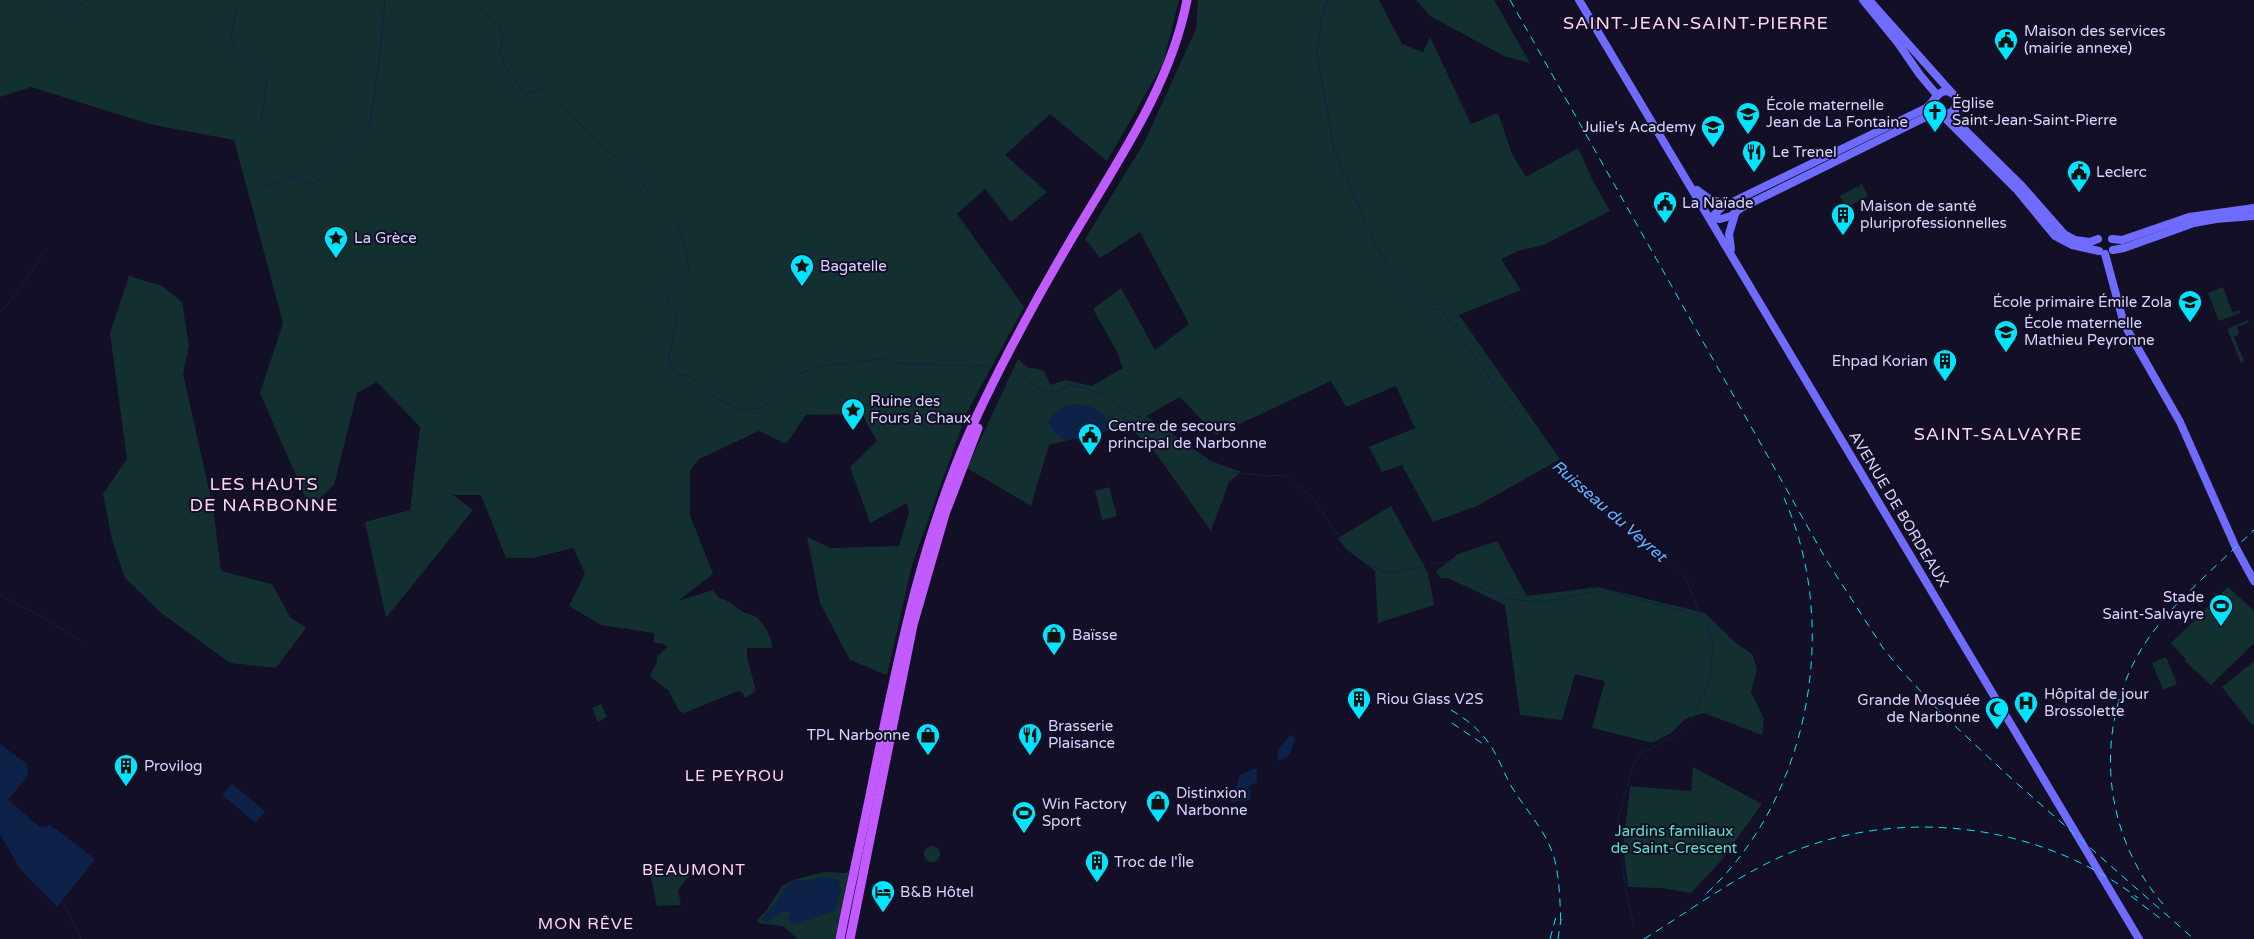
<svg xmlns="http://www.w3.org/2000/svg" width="2254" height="939" font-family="'Varela Round',sans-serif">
<rect width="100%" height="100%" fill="#130f26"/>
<g fill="#12302f">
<path d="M0,0H1179L1163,64L1107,161L1050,114L1005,155L1047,192L1011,222L985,189L957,214L1024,307L967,412L912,565L887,675L850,660L820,603L807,537L831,548L899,546L909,513L907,503L870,523L850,467L877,441L862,414L806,415L786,444L759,431L699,459L690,471V515L713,574L678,601L713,590L719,598C728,599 733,606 742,611C746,614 752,614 756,617C764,623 773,638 772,648H747V657L756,691L745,698L742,692L738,691L684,713L679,711L669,691L650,676L657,662V657L667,647L664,644L654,643V633L601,625L569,606L585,573L573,548L533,558H506L481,495H453L473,510L386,618L365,522L410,510L420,427L377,382L357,393L334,485L310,508L260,393L283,323L234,140L149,124L31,87L0,97Z"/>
<polygon points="1198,0 1379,0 1402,44 1423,52 1430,37 1471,124 1498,113 1512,154 1526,177 1578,148 1593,181 1610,211 1543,245 1518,251 1501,259 1521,290 1459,315 1560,459 1477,506 1433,522 1402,465 1382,472 1369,447 1415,428 1396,386 1346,407 1331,381 1216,435 1180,397 1146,416 1211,461 1241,472 1229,482 1211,531 1153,449 1127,426 1049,445 1031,506 967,468 1018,359 1027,367 1043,370 1051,385 1066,380 1092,386 1123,368 1116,350 1093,309 1121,288 1155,350 1189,324 1140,232 1100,258 1085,239 1144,143 1196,29"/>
<polygon points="1416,0 1494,0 1530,63 1504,56 1430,16"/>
<polygon points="1862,184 1868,196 1845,208 1840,196"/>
<polygon points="129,276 162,286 182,302 189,346 183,374 213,507 221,571 272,584 290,617 306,628 276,668 230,663 160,612 125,578 112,540 103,494 127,459 110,333"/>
<polygon points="2223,287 2232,312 2239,310 2240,313 2219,321 2208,293"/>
<polygon points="2248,320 2249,322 2237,327 2239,334 2234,337 2244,361 2241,363 2228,331 2229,328"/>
<polygon points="1109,487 1117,516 1102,520 1095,491"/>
<polygon points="1391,506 1428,573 1434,605 1378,623 1375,571 1346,549 1338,538"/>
<polygon points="1497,541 1527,596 1598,587 1705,613 1736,643 1752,654 1757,669 1751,692 1764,719 1762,735 1704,713 1685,719 1671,733 1652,743 1592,728 1605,681 1575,674 1562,720 1520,715 1505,605 1448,578 1440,578 1436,571 1458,554"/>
<polygon points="2228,587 2254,611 2254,643 2211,685 2185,661 2186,659 2171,643"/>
<polygon points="2166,657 2177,684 2163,690 2152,663"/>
<polygon points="2254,661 2254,723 2252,725 2222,687"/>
<polygon points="601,704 607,717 598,722 592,708"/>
<polygon points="1693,767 1762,804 1720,862 1691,893 1662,888 1628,887 1623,846 1630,786 1691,791"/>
<circle cx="932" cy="854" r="8"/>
<polygon points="649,869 685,870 689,876 678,890 681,905 657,906"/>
<polygon points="849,871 835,939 798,939 783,926 758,923 758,919 766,911 782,886 793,880 824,872 845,873"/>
</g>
<g fill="#0c2248">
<path d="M1078,404C1094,406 1110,412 1107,431L1065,441L1053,431L1048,423C1055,410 1063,405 1078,404Z"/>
<path d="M1291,734L1295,739C1290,754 1293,755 1279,761C1272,750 1286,742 1291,734Z"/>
<polygon points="0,744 27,764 28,776 8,800 40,827 50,825 95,859 57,907 20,869 0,834"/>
<polygon points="1254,769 1257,769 1257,782 1248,787 1251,792 1250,800 1230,803 1240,775"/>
<polygon points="232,784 265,811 256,823 222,795"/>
<polygon points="820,877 838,879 841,890 836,910 794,925 788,919 791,912 783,911 766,923 762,920 787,886 796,880 808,881"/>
</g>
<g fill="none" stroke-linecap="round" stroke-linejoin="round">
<g stroke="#0c2248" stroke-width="1">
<polyline points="245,0 238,7 230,37 235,48 267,81 261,122"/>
<polyline points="469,0 499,26 503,38 500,50 504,65 525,94 545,87 598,143 636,173 652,198 677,223 686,249 690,274 667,296 677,319 668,360 674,373 690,376 717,399 743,410 761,408 798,375 816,366 851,363"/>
<polyline points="1327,0 1322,14 1317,52 1334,150 1376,246 1389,267 1429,307 1442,311 1538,446 1563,474 1675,566 1686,578 1701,617 1708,628 1713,647 1710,677 1695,716 1672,737 1641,753 1633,765 1618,819 1625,886 1634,926"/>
<polyline points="51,32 68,14 88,0"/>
<polyline points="256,189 292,177 312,183 322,179 369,131 380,55 385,0"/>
<polyline points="0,311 10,302 48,248"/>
<polyline points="859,362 887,357 894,362 904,364 988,366"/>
<polyline points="1014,371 1044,392 1056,392 1070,385 1086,388 1103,394 1117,406 1156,425 1201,458 1227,472 1267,476 1285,475 1314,500 1335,531 1367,563 1383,572 1398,572 1422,566"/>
<polyline points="1432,564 1443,562 1459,563 1466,575 1485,591 1510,599 1541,602 1605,590 1700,616"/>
<polyline points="0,595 41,616 81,641"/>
<polyline points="62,901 81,939"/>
</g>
<g stroke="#6f6bff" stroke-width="8">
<polyline points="1579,0 2139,939"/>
<polyline points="1863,0 1898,43 1920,75 1937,95"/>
<polyline points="1869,0 1951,92"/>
<polyline points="1955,109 1955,116 1958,123 2020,184 2064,234 2075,240 2090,242 2098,239"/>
<polyline points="1941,114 2017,190 2055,236 2072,245 2099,251"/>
<polyline points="1697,190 1709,199 1728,204"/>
<path d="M1711,218L1722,207L1926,108C1934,103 1940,84 1953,94C1957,97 1957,101 1957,105L1951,113L1941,114L1935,108V99"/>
<polyline points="1711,218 1720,219 1731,216 1741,208 1930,115 1940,113"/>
<polyline points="2112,239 2122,240 2189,217 2254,208"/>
<polyline points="1731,249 1729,234 1735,214"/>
<polyline points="2113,250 2124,248 2194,223 2216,219 2254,216"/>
<polyline points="2105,254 2124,324 2180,422 2236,548 2254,581"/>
</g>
<g stroke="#c25bff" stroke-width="9">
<path d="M840,939C851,883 864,827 875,770C900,649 923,533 975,420C1006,354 1041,290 1078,228C1121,156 1171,83 1187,0"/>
<polyline points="850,939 913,625 945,514 978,428"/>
</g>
<g stroke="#00e5ff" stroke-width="1" stroke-dasharray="8 6" stroke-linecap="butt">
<polyline points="1510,0 1827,561 1883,648 1900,669 1940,712 2013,780 2194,939"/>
<path d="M1451,710C1470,721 1486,735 1496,755C1502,766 1506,778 1513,789C1528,813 1548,833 1555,861C1560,882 1560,905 1561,926"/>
<polyline points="1452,723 1483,744"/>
<path d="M1707,893C1810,797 1841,625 1784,498"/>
<polyline points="2131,896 2161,919"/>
<path d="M2163,904C2099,830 2092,717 2150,636C2178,598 2220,563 2254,530"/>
<polyline points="1550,939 1556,917"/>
<polyline points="1558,939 1561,919"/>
<path d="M1644,939C1691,910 1736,876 1787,854C1901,806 2039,823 2138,898"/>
</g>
</g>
<defs>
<g id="civic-pin" transform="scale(1.25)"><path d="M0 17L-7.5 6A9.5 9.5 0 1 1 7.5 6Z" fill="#00e5ff" stroke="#130f26"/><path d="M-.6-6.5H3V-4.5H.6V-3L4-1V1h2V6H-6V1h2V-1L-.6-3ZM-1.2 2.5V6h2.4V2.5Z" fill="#111"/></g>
<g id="church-pin" transform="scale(1.25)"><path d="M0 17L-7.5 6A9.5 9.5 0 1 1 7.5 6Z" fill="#00e5ff" stroke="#130f26"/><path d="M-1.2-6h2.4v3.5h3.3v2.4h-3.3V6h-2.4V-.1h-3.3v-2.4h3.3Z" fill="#111"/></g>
<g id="school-pin" transform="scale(1.25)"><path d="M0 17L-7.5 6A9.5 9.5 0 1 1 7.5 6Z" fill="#00e5ff" stroke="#130f26"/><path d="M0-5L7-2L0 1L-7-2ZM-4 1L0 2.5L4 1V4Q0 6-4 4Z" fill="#111"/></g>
<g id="restaurant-pin" transform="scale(1.25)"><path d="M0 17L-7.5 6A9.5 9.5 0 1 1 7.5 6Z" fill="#00e5ff" stroke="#130f26"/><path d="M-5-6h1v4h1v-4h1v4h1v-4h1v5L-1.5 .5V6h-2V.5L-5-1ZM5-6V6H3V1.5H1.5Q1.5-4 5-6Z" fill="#111"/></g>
<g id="building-pin" transform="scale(1.25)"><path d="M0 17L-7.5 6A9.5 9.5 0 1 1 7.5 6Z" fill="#00e5ff" stroke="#130f26"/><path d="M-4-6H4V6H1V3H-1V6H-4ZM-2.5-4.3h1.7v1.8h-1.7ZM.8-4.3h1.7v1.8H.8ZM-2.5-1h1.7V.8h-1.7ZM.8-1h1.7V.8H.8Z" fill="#111"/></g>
<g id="sight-pin" transform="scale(1.25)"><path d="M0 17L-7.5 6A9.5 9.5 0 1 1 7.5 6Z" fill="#00e5ff" stroke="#130f26"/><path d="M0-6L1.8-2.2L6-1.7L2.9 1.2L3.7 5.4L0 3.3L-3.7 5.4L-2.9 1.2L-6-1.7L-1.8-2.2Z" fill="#111"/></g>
<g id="stadium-pin" transform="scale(1.25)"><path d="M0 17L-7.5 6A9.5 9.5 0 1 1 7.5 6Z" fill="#00e5ff" stroke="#130f26"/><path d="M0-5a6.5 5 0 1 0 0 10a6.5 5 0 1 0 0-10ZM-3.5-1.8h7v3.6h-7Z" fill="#111"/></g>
<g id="shop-pin" transform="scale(1.25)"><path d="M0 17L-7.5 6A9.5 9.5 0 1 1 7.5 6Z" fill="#00e5ff" stroke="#130f26"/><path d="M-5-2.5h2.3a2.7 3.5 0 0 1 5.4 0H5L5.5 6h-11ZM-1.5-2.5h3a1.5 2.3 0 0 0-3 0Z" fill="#111"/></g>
<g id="hospital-pin" transform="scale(1.25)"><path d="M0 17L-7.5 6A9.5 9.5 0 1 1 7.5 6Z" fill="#00e5ff" stroke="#130f26"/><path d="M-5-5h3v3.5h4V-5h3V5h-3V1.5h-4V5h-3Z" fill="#111"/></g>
<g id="mosque-pin" transform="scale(1.25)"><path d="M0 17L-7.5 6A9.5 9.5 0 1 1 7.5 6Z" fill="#00e5ff" stroke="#130f26"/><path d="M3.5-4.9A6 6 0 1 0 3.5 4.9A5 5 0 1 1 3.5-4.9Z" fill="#111"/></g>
<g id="hotel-pin" transform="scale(1.25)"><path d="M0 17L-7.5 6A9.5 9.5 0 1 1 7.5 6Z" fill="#00e5ff" stroke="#130f26"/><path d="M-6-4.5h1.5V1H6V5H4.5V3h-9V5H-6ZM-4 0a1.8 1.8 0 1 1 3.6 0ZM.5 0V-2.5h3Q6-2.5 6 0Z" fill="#111"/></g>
</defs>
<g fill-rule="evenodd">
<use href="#civic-pin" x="2006" y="40"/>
<use href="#church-pin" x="1935" y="112"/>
<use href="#school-pin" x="1748" y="114"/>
<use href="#school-pin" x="1713" y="127"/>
<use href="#restaurant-pin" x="1754" y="152"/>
<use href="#civic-pin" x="2079" y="172"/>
<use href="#civic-pin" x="1665" y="203"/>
<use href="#building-pin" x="1843" y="215"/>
<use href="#sight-pin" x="336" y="238"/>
<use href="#sight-pin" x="802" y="266"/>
<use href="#school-pin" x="2190" y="302"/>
<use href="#school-pin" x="2006" y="332"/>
<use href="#building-pin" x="1945" y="361"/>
<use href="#sight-pin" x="853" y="410"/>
<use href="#civic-pin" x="1090" y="435"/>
<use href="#stadium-pin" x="2221" y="606"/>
<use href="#shop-pin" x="1054" y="635"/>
<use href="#building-pin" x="1359" y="699"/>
<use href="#hospital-pin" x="2026" y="703"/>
<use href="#mosque-pin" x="1997" y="709"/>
<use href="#shop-pin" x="928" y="735"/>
<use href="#restaurant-pin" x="1030" y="735"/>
<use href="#building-pin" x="126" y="766"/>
<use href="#shop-pin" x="1158" y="802"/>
<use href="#stadium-pin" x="1024" y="813"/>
<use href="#building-pin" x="1097" y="862"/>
<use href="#hotel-pin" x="883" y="892"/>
</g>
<g text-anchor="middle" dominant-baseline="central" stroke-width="4" stroke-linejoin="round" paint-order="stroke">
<g font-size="15" fill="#d9d4ff" stroke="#130f26" text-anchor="start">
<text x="2024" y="31">Maison des services<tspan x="2024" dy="17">(mairie annexe)</tspan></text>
<text x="1952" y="103">Église<tspan x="1952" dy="17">Saint-Jean-Saint-Pierre</tspan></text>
<text x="1766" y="105">École maternelle<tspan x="1766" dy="17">Jean de La Fontaine</tspan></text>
<text x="1696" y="127" text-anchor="end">Julie's Academy</text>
<text x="1772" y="152">Le Trenel</text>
<text x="2096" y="172">Leclerc</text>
<text x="1682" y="203">La Naïade</text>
<text x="1860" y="206">Maison de santé<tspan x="1860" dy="17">pluriprofessionnelles</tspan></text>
<text x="354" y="238">La Grèce</text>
<text x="820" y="266">Bagatelle</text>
<text x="2172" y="302" text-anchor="end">École primaire Émile Zola</text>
<text x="2024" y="323">École maternelle<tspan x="2024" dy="17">Mathieu Peyronne</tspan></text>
<text x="1928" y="361" text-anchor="end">Ehpad Korian</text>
<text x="870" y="401">Ruine des<tspan x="870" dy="17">Fours à Chaux</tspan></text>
<text x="1108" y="426">Centre de secours<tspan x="1108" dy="17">principal de Narbonne</tspan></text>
<text x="2204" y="597" text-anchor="end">Stade<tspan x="2204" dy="17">Saint-Salvayre</tspan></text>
<text x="1072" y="635">Baïsse</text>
<text x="2044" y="694">Hôpital de jour<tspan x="2044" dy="17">Brossolette</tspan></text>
<text x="1376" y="699">Riou Glass V2S</text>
<text x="1980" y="700" text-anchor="end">Grande Mosquée<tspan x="1980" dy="17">de Narbonne</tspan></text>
<text x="1048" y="726">Brasserie<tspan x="1048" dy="17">Plaisance</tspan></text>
<text x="910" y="735" text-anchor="end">TPL Narbonne</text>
<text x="144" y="766">Provilog</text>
<text x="1176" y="793">Distinxion<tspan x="1176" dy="17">Narbonne</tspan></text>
<text x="1042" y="804">Win Factory<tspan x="1042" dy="17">Sport</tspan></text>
<text x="1114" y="862">Troc de l'Île</text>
<text x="900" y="892">B&amp;B Hôtel</text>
</g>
<g font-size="15" fill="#d9d4ff" stroke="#130f26">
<text transform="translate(1899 509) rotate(59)">AVENUE DE BORDEAUX</text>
</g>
<g font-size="15" fill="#5fe0c0" stroke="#130f26">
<text x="1674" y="831">Jardins familiaux<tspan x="1674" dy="17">de Saint-Crescent</tspan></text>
</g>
<g font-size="16" font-style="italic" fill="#62b6ff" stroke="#130f26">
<text transform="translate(1609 511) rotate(41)">Ruisseau du Veyret</text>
</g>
<g font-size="16" letter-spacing="1" fill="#ffd6f0" stroke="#130f26">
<text x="735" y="776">LE PEYROU</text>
<text x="694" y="870">BEAUMONT</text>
<text x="586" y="924">MON RÊVE</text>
</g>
<g font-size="18" letter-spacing="1" fill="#ffd6f0" stroke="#130f26">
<text x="1696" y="23">SAINT-JEAN-SAINT-PIERRE</text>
<text x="1998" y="434">SAINT-SALVAYRE</text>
<text x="264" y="484">LES HAUTS<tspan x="264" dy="21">DE NARBONNE</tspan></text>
</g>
</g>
</svg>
